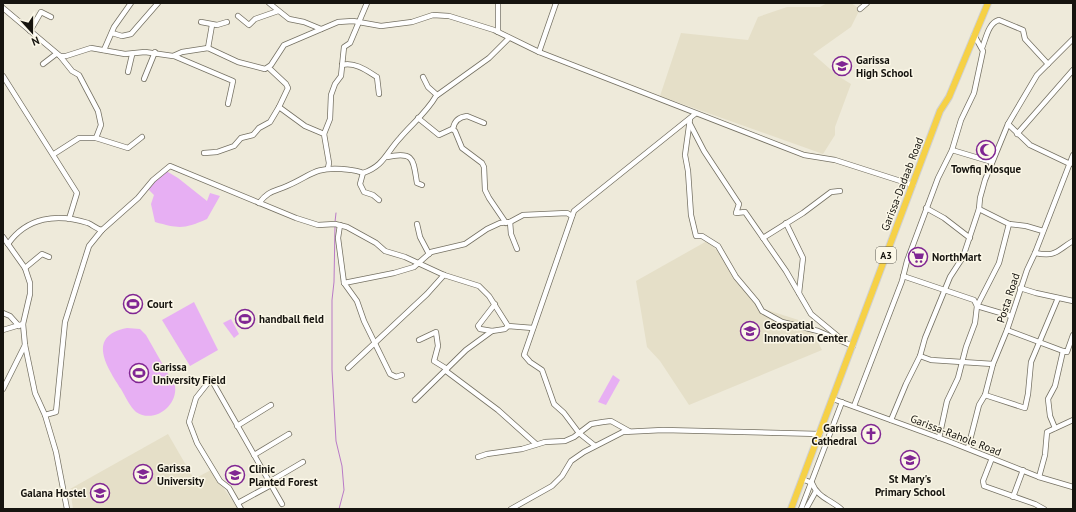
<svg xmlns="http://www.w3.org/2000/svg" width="1076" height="512" font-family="'PT Sans',sans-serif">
<rect width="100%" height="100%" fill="#eeeada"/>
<g fill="#e5dfc8">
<polygon points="827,3 851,3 860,9 851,27 813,54 838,76 851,84 835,127 835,135 823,154 660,96 681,33 748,40 758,17 787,7 820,7"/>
<polygon points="707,241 718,251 764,309 808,323 822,350 689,405 660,361 647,347 636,281"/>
<polygon points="168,434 194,479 211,470 238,509 73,509 70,489"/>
</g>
<g fill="#e7aff3">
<path d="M163,169L178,178L207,201L210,193L220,196L207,219C184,229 180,229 155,222L151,204L154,195L145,186Z"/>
<polygon points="194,302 218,350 190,366 162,320"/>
<polygon points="245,310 254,324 246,328 236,314"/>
<polygon points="231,319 239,334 234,338 223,323"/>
<path d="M127,328L140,329L146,335L175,386C178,406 154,424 136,412C130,407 125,396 121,389C107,367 86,336 127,328Z"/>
<polygon points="613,375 620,380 606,405 598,402"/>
</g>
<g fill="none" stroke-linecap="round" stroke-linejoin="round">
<g stroke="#b97ac7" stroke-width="1">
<polyline points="335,222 336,213"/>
<polyline points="335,226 334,282 332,300 332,370 336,441 342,466 344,490 339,509"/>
</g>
<g stroke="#757163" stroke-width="6">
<g id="minor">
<polyline points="269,3 289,19 304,22 321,29"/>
<polyline points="498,3 498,32"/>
<polyline points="3,8 60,56 66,56 91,48 125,54 145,52 173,56 182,52 208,48 238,62 265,69 271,65 284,45 338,22 353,21 381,26 412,22 433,15 449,16 494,30 539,52 804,155 835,160 913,185"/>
<polyline points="860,9 867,3"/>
<polyline points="238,16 249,25 255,19 278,11"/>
<polyline points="201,22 217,25 227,22"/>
<polyline points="30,31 41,12 51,17"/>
<polyline points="112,33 122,36 131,34 158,3"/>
<polyline points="208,48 212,25"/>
<path d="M982,48C986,39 988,23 999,20L1023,30L1025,39L1048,64"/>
<polyline points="104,50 114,27 131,3"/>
<polyline points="539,52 556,3"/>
<polyline points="60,56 72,71 79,75 98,111 101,125 96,138"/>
<polyline points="174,56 233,81 228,104"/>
<polyline points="43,64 56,54"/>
<path d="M342,65C355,62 366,70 377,77L379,94"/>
<polyline points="128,72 132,55"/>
<polyline points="3,76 77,193 69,219"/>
<polyline points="423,77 428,87 437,95"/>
<polyline points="144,79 155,52"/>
<polyline points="279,107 305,126 324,134 329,163 328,168"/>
<polyline points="418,118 439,135 452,129 455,131 462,148 482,163 484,167 485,190 489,198 506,223"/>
<polyline points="690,119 685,155 688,171 691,215 696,236 702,236 718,246 736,277 757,302 762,311 782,322 818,331 853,346"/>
<polyline points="690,124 704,151 739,204 736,213 745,212 786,271 811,314 840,338"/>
<polyline points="1008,124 1030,145 1070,164"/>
<path d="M453,129C454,121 459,117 467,116L484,123"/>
<polyline points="324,134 330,119 331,95 335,84 341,76 344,47 350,43 367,3"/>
<polyline points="1017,134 1073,70"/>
<polyline points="952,150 992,162"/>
<polyline points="204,153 217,152 234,146 241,138 253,135 259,128 270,122 279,107 288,88 286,84 269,68"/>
<polyline points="54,154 79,138 96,138 128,148 142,137"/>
<path d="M387,157C415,151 413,160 417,183L422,185"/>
<polyline points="363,173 360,184 364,192 373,195 379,200"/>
<path d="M259,203C269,190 274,192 287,186C311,176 313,167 342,169C350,170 356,170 363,173C384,166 386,153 400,138C412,124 427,112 436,96L489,58L509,38"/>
<polyline points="926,208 944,218 970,238"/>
<polyline points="979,209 1009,224 1026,226 1043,231"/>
<polyline points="510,222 511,234 517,249"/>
<polyline points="786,223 803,258 799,293"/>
<polyline points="417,224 420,237 429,254"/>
<polyline points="340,225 338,238 344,283 357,301 364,321 390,374 396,377 402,375"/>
<polyline points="3,237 25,268 30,283 30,294 23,324 25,345 35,393 45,415 56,452 67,509"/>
<polyline points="763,238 803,213 831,192 840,191"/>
<path d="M8,244C27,217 57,213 88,223C93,225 96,229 102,230L138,198L153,180L170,166L296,218L318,225L335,224L347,227L376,243L385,251L405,257L444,275L479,286L489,296L508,326"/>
<path d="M1035,253C1057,257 1056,251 1073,241"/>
<polyline points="25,268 42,254 49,257"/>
<polyline points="903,276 974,300 977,306 1011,316"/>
<polyline points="344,283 394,273 414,267 431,252 465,244 487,229 500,223 510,222 523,215 567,213 572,216"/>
<polyline points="1020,288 1036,293 1073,301"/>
<polyline points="3,313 10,316 19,326"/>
<polyline points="3,330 23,324"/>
<polyline points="1007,330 1063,351"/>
<polyline points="492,331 480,329 478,326 495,304"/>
<polyline points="419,340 436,332 438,346 434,361 447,369"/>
<polyline points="920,356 931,360 993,364"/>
<polyline points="348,368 427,294 444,275"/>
<polyline points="446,371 498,410 536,444"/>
<polyline points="3,389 25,345"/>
<polyline points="985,395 1025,408 1028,394 1031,362 1058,298"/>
<polyline points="833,399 948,441 1039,477 1073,487"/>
<polyline points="415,400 466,350 492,331 505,329 508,326 533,328"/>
<polyline points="854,406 902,281 907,261 938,178 952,150 961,120 974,93 983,51 974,35"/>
<polyline points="45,415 56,412 65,322 89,246 102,230"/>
<polyline points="891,420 906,384 920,356 925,338 950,277 963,257 979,209 980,198 985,180 1008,124 1037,75 1073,39"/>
<polyline points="237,426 271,405"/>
<polyline points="1055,428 1050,416 1048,399 1055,386 1063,351 1067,352 1073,335"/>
<polyline points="939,438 947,401 958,378 966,347 975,323 977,306 999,263 1009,224"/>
<polyline points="594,445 579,433 564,413 554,404 542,370 530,362 524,355 574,211 695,114"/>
<polyline points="968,448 979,405 985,395 993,364 1007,330 1027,270 1035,253 1073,155"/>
<polyline points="254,455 289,434"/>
<polyline points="478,457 487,454 522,449 545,442 565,441 574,437 591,424 603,422 611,421 629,431"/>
<polyline points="992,458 983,481 984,486 1035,504 1044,509"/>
<polyline points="1039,477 1045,455 1047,432 1073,420"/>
<path d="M802,479L812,483C817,497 831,500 841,509"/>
<polyline points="269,482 303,462"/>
<polyline points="1013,497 1023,470"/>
<polyline points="238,503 271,485"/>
<polyline points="241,509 229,488 220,481 197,443 189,422 196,398 211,379 282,504"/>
<polyline points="511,509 552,486 562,476 571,461 584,452 623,432 663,430 820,434"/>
<polyline points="801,509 842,402"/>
<polyline points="806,509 816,491"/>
</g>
</g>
<g stroke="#d0d0cf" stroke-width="8">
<polyline id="highway" points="791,509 940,111 949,97 988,3"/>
</g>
<use href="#minor" stroke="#fff" stroke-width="4.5"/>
<use href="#highway" stroke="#f6d146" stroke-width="6"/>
</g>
<defs>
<g id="school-ring" transform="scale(1)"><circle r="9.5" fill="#fbf7e7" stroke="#802693" stroke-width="1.5"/><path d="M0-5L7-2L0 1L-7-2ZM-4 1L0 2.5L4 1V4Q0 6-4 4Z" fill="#802693"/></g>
<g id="mosque-ring" transform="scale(1)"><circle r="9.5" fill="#fbf7e7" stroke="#802693" stroke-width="1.5"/><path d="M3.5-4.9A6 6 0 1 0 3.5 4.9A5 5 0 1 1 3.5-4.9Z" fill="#802693"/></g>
<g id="supermarket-ring" transform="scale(1)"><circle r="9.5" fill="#fbf7e7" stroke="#802693" stroke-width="1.5"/><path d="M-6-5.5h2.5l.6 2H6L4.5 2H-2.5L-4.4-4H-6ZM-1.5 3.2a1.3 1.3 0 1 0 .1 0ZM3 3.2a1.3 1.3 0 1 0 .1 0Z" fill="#802693"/></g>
<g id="stadium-ring" transform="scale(1)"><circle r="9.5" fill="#fbf7e7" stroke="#802693" stroke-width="1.5"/><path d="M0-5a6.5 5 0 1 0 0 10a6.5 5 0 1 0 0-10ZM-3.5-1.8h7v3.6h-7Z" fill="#802693"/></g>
<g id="university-ring" transform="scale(1)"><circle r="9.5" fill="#fbf7e7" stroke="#802693" stroke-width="1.5"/><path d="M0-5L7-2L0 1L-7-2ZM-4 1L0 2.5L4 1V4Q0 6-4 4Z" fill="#802693"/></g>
<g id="church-ring" transform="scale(1)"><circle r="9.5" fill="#fbf7e7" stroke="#802693" stroke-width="1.5"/><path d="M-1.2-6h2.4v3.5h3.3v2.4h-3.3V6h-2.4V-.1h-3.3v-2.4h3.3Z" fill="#802693"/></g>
</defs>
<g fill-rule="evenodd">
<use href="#school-ring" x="842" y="66"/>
<use href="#mosque-ring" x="986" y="150"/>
<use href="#supermarket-ring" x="918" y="257"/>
<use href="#stadium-ring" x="133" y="304"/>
<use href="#stadium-ring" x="245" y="319"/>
<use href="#university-ring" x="750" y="331"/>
<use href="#stadium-ring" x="139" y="373"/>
<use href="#church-ring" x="871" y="434"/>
<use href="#school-ring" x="910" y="460"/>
<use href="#university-ring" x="143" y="474"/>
<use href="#university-ring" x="235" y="475"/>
<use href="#university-ring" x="100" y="493"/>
</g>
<g text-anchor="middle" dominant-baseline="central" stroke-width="3" stroke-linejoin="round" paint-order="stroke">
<rect fill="#fbf7e7" stroke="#5b5850" stroke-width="1" x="876" y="247" width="20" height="16" rx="3"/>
<g font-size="10" font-weight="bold" fill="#16140f">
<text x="886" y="255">A3</text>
</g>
<g font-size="11" font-weight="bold" fill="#16140f" stroke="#fbf7e7" text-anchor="start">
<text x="856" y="60">Garissa<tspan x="856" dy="13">High School</tspan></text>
<text x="986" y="169" text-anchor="middle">Towfiq Mosque</text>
<text x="932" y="257">NorthMart</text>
<text x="147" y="304">Court</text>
<text x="259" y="319">handball field</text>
<text x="764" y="325">Geospatial<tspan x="764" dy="13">Innovation Center</tspan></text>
<text x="153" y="367">Garissa<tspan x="153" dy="13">University Field</tspan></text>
<text x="857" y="428" text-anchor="end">Garissa<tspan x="857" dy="13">Cathedral</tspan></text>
<text x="157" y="468">Garissa<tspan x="157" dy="13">University</tspan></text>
<text x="249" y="469">Clinic<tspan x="249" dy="13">Planted Forest</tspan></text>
<text x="910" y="479" text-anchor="middle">St Mary's<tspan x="910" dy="13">Primary School</tspan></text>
<text x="86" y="493" text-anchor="end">Galana Hostel</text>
</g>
<g font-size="11" fill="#16140f" stroke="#fbf7e7">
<text transform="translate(902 184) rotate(-69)">Garissa-Dadaab Road</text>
<text transform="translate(1008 298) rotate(-72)">Posta Road</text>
<text transform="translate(956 435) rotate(21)">Garissa-Rahole Road</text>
</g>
</g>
<rect width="1076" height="512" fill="none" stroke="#16140f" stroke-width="8"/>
<g transform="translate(32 32) rotate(159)" stroke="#fbf7e7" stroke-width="3" paint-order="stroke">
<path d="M0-3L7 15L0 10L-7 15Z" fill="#16140f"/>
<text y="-6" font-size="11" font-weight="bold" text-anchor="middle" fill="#16140f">N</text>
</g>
</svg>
